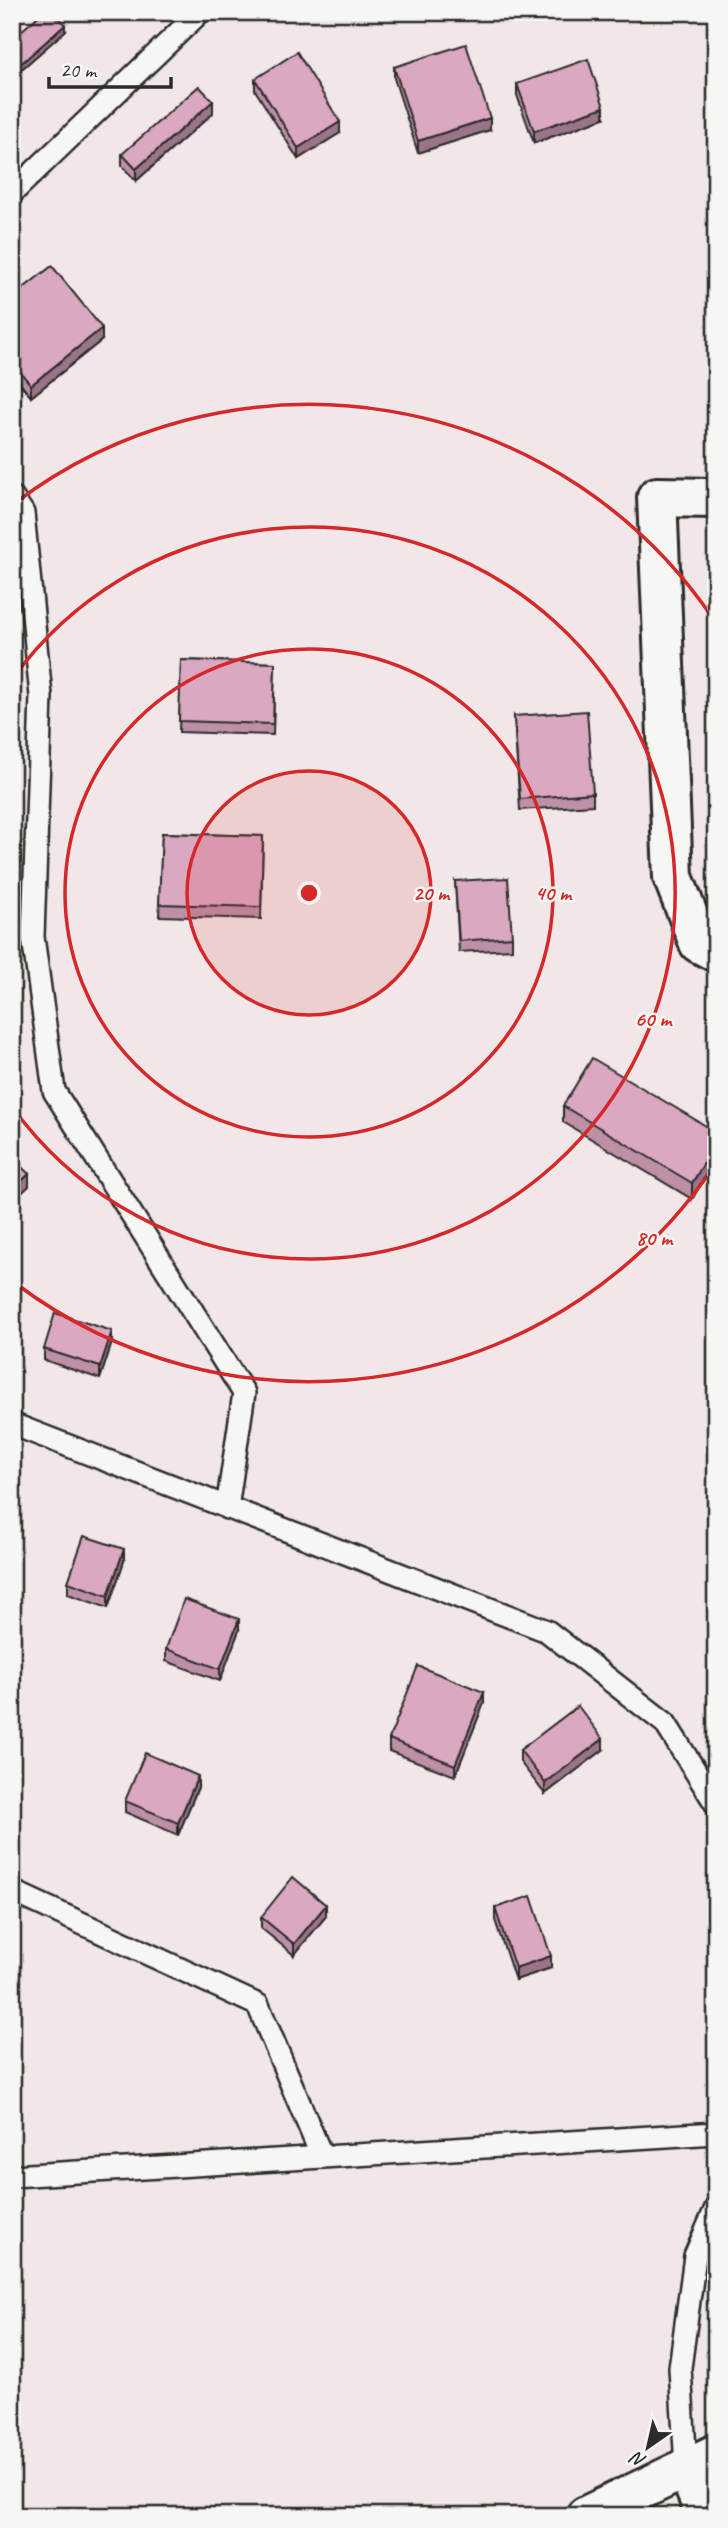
<svg xmlns="http://www.w3.org/2000/svg" width="728" height="2528" font-family="Caveat,sans-serif">
<rect width="100%" height="100%" fill="#f1e6e8"/>
<filter id="ink" filterUnits="userSpaceOnUse"><feTurbulence type="fractalNoise" baseFrequency=".0143" numOctaves="2"/><feDisplacementMap in="SourceGraphic" scale="14" xChannelSelector="R" yChannelSelector="G"/><feConvolveMatrix kernelMatrix="1 2 1 2 8 2 1 2 1" color-interpolation-filters="sRGB"/></filter>
<g filter="url(#ink)">
<g fill="none" stroke-linecap="round" stroke-linejoin="round">
<g stroke="#2b2b2b" stroke-width="26">
<g id="lane">
<polyline points="12,193 200,12"/>
<polyline points="12,497 23,513 41,696 33,937 54,1091 244,1393 227,1508"/>
<polyline points="12,1424 547,1631 665,1723 716,1804"/>
<polyline points="12,1891 258,2005 322,2157"/>
<polyline points="12,2176 716,2133"/>
<polyline points="686,2467 680,2368 695,2256 716,2208"/>
</g>
</g>
<g stroke="#2b2b2b" stroke-width="44">
<g id="street">
<polyline points="716,498 657,497 673,877 699,943 716,952"/>
<polyline points="686,2467 706,2516"/>
<polyline points="586,2516 716,2454"/>
</g>
</g>
<use href="#lane" stroke="#f6f6f2" stroke-width="21"/>
<use href="#street" stroke="#f6f6f2" stroke-width="38"/>
</g>
<g fill="#bd90a6" stroke="#2b2b2b" stroke-width="2">
<polygon points="65,31 16,74 12,70 12,39"/>
<polygon points="394,67 490,130 418,153 394,78"/>
<polygon points="255,79 340,133 298,159 255,90"/>
<polygon points="517,84 604,118 534,143 517,95"/>
<polygon points="213,113 136,181 122,166 122,154"/>
<polygon points="12,297 102,340 31,397 12,374"/>
<polygon points="181,660 275,663 273,735 179,732"/>
<polygon points="514,716 593,793 593,805 520,810"/>
<polygon points="162,833 263,836 261,919 159,916"/>
<polygon points="455,881 512,937 512,949 459,952"/>
<polygon points="563,1106 716,1132 716,1158 692,1199 563,1122"/>
<polygon points="112,1342 100,1379 44,1360 44,1349"/>
<polygon points="124,1561 108,1608 68,1594 68,1582"/>
<polygon points="239,1630 220,1681 166,1661 166,1649"/>
<polygon points="484,1703 455,1776 389,1751 389,1739"/>
<polygon points="520,1750 603,1750 545,1794 520,1762"/>
<polygon points="198,1787 178,1835 125,1812 125,1801"/>
<polygon points="495,1908 551,1968 515,1980 495,1920"/>
<polygon points="326,1916 294,1955 261,1928 261,1917"/>
</g>
<g fill="#9a7587" stroke="#2b2b2b" stroke-width="2">
<polygon points="65,25 65,31 16,74 16,68"/>
<polygon points="213,101 213,113 136,181 136,169"/>
<polygon points="604,107 604,118 534,143 534,131"/>
<polygon points="490,118 490,130 418,153 418,141"/>
<polygon points="340,122 340,133 298,159 298,148"/>
<polygon points="102,328 102,340 31,397 31,385"/>
<polygon points="716,1143 716,1158 692,1199 692,1183"/>
<polygon points="29,1174 29,1186 12,1202 12,1190"/>
<polygon points="112,1331 112,1342 100,1379 100,1367"/>
<polygon points="124,1549 124,1561 108,1608 108,1596"/>
<polygon points="239,1619 239,1630 220,1681 220,1669"/>
<polygon points="484,1692 484,1703 455,1776 455,1765"/>
<polygon points="603,1739 603,1750 545,1794 545,1783"/>
<polygon points="198,1776 198,1787 178,1835 178,1823"/>
<polygon points="326,1905 326,1916 294,1955 294,1944"/>
<polygon points="551,1956 551,1968 515,1980 515,1968"/>
</g>
<g fill="#dca7c1" stroke="#2b2b2b" stroke-width="2">
<polygon points="43,12 54,12 65,25 16,68 12,64 12,39"/>
<polygon points="466,44 490,118 418,141 394,67"/>
<polygon points="297,52 340,122 298,148 255,79"/>
<polygon points="588,59 604,107 534,131 517,84"/>
<polygon points="199,86 213,101 136,169 122,154"/>
<polygon points="52,266 102,328 31,385 12,362 12,297"/>
<polygon points="181,660 275,663 273,724 179,721"/>
<polygon points="587,711 593,793 520,799 514,716"/>
<polygon points="162,833 263,836 261,907 159,904"/>
<polygon points="508,878 512,937 459,941 455,881"/>
<polygon points="592,1058 716,1132 716,1143 692,1183 563,1106"/>
<polygon points="12,1158 29,1174 12,1190"/>
<polygon points="55,1313 112,1331 100,1367 44,1349"/>
<polygon points="84,1536 124,1549 108,1596 68,1582"/>
<polygon points="184,1599 239,1619 220,1669 166,1649"/>
<polygon points="418,1666 484,1692 455,1765 389,1739"/>
<polygon points="578,1706 603,1739 545,1783 520,1750"/>
<polygon points="145,1753 198,1776 178,1823 125,1801"/>
<polygon points="293,1877 326,1905 294,1944 261,1917"/>
<polygon points="531,1896 551,1956 515,1968 495,1908"/>
</g>
</g>
<circle cx="309" cy="893" r="122" fill="#d62828" fill-opacity=".12"/>
<g fill="none" stroke="#d62828" stroke-width="3.5">
<circle cx="309" cy="893" r="122"/>
<circle cx="309" cy="893" r="244"/>
<path d="M13 678A366 366 0 1 1 13 1108"/>
<path d="M714 1166A488 488 0 0 1 15 1283M15 503A488 488 0 0 1 714 620"/>
</g>
<circle cx="309" cy="893" r="10" fill="#d62828" stroke="#f6f6f2" stroke-width="3.5"/>
<g font-size="21" text-anchor="middle" font-weight="bold" fill="#d62828" stroke="#f6f6f2" stroke-width="5" stroke-linejoin="round" paint-order="stroke">
<text x="431" y="900">20 m</text>
<text x="553" y="900">40 m</text>
<text x="653" y="1026">60 m</text>
<text x="654" y="1245">80 m</text>
</g>
<rect width="728" height="2528" fill="none" stroke="#f6f6f2" stroke-width="42"/>
<rect x="21" y="21" width="686" height="2486" fill="none" stroke="#2b2b2b" stroke-width="2.5" filter="url(#ink)"/>
<g transform="translate(648 2447) rotate(214)" stroke="#f6f6f2" stroke-width="5" paint-order="stroke">
<path d="M0-5L12 26L0 18L-12 26Z" fill="#2b2b2b"/>
<text y="-10" font-size="19" font-weight="bold" text-anchor="middle" fill="#2b2b2b">N</text>
</g>
<path d="M49 77v10h122v-10" fill="none" stroke="#2b2b2b" stroke-width="3.5"/>
<text x="60" y="77" font-size="21" fill="#2b2b2b" stroke="#f6f6f2" stroke-width="5" paint-order="stroke">20 m</text>
</svg>
